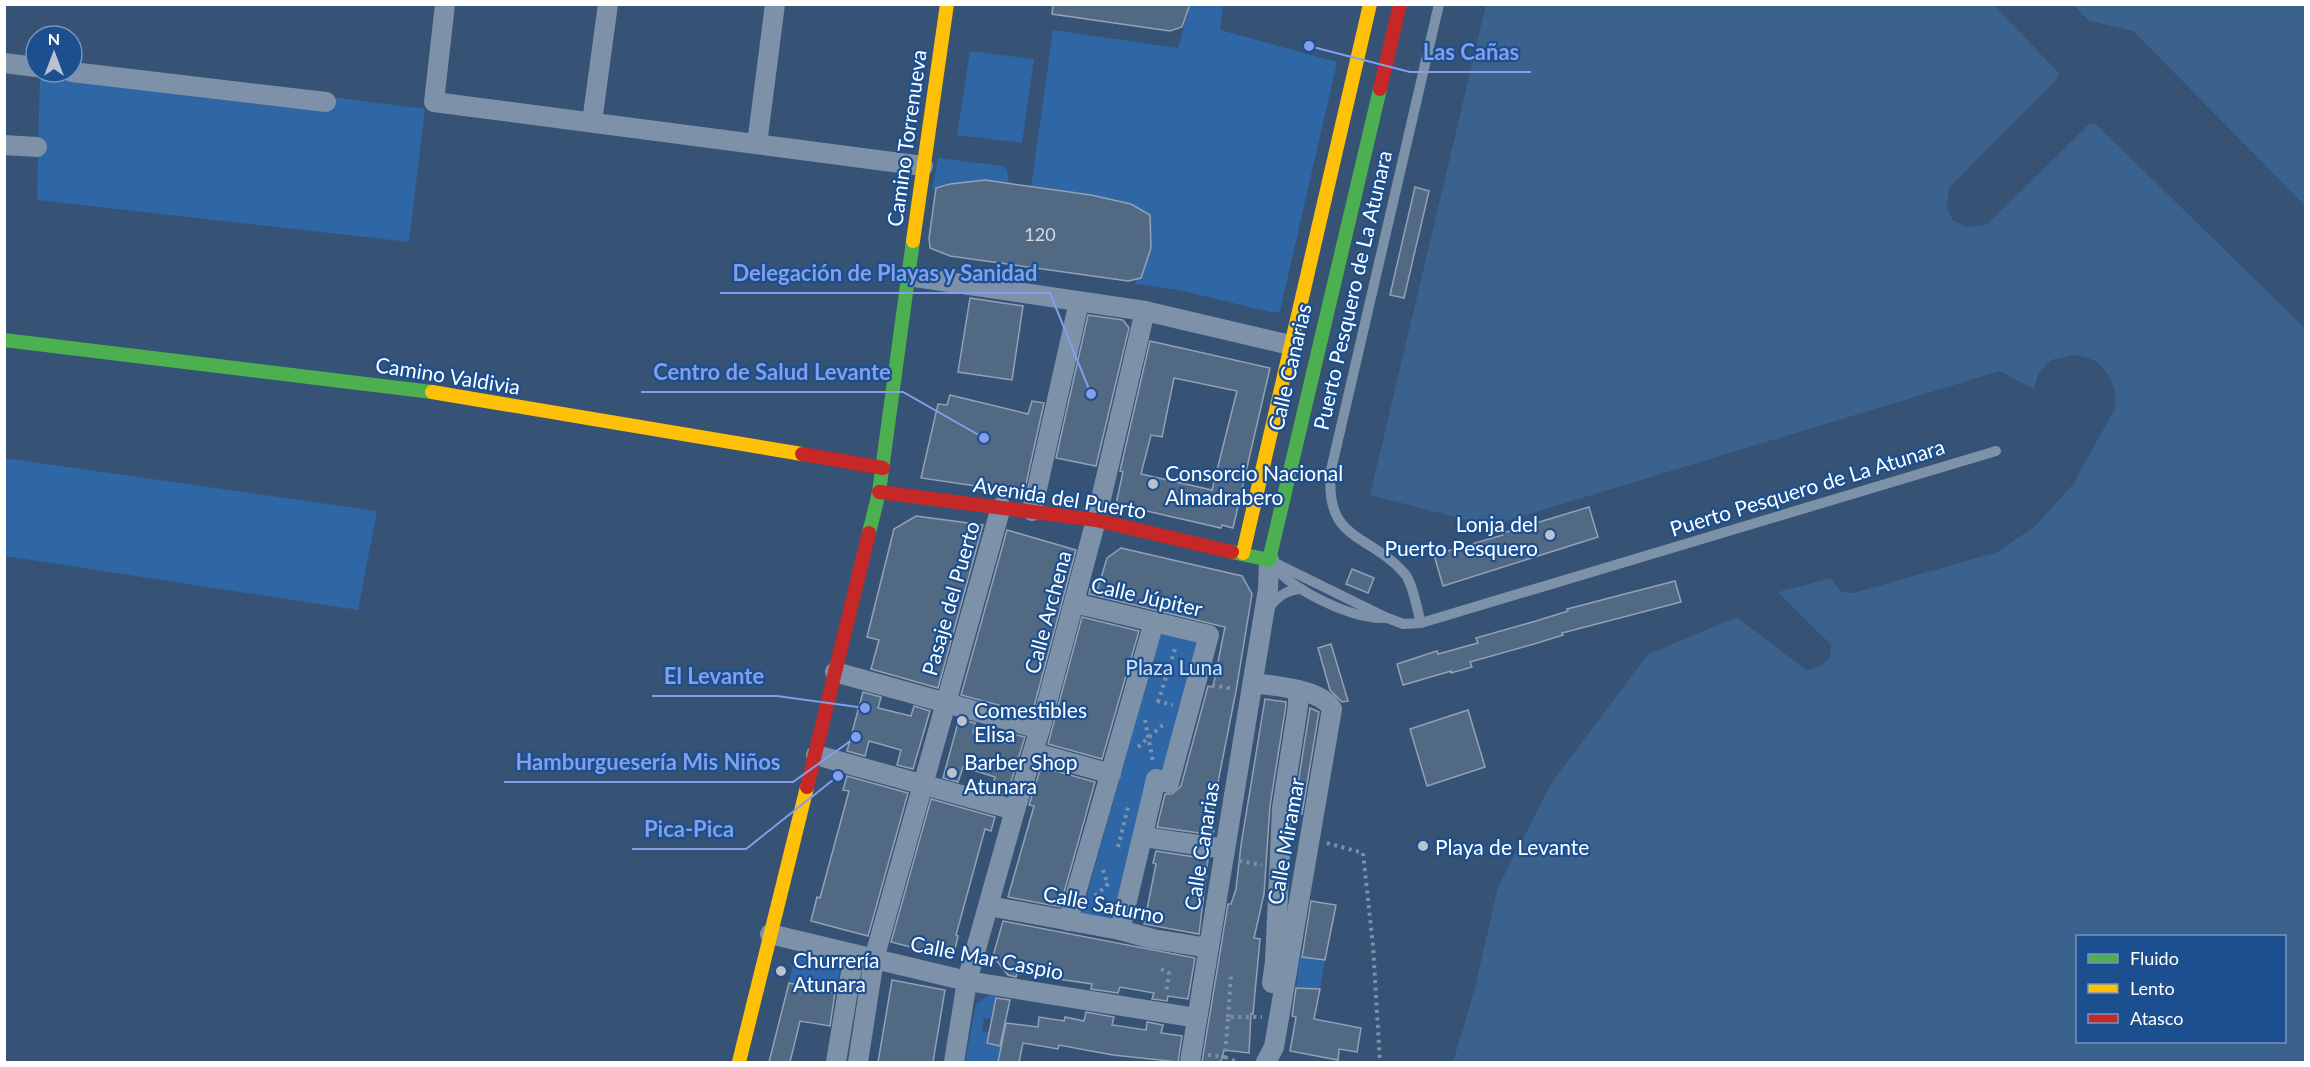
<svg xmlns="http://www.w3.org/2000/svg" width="2310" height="1067" font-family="Lato,sans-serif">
<rect width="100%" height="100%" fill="#365274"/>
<g fill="#2f66a5">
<polygon points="1190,5 1223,5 1220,30 1337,62 1280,311 1274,313 1179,290 1135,284 1151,248 1149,215 1131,204 1031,187 1053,30 1178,48"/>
<polygon points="970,51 1034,59 1022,143 957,135"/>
<polygon points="40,72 168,76 425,109 409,242 37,200"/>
<path d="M938,158L1003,166L1007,170L1009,183C982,179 958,181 932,190Z"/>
<polygon points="4,458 377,511 358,610 5,556"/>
<polygon points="1161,628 1206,640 1116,921 1082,913"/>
<polygon points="810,955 841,963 836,994 789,983 794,959"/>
<polygon points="1300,957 1325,960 1320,989 1296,988"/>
<polygon points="997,994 992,1019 984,1018 982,1031 1004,1035 998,1062 965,1062 976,1004 987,996"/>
</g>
<g fill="#3b618d" fill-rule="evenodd">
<path d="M1486,5H1994L2059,73L2058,79L1949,188L1947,208L1953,220L1968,227L1987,224L2089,124H2096L2305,328V1062H1453L1474,992L1498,887L1552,782L1648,654L1737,617L1807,670L1821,666L1830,657L1831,645L1777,592L1831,578L1840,591L1853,593L1997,552L2035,526L2073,484L2115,408V391L2109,376L2096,361L2075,355L2052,360L2039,372L2034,389L2000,371L1490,526L1370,495ZM2078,936H2284V1042H2078Z"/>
<polygon points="2073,5 2305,5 2305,206 2133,31 2089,21"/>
</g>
<g fill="#365274">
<polygon points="1998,4 2061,71 2061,79 1952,189 1950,208 1955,218 1969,224 1986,221 2087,122 2096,121 2306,324 2305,328 2096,124 2089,124 1987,224 1968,227 1953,220 1947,208 1949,188 2058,78 2059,72 1994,5"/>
<polygon points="2070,4 2073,5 2089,21 2133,31 2305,206 2306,209 2132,33 2088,23"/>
<polygon points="2075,355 2096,361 2109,376 2115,391 2115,408 2073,484 2035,526 1997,552 1853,593 1840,591 1831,578 1778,592 1831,645 1830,657 1821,666 1806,670 1737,617 1648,654 1647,651 1738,614 1807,667 1819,663 1827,655 1828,646 1775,594 1776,589 1831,575 1841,589 1853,590 1996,550 2033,523 2070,482 2112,407 2112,392 2106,377 2094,363 2075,358 2054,363 2042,374 2036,390 2034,389 2039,372 2052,360"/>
</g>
<g fill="#526984" stroke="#92a2b6" stroke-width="1.5" fill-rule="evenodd">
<polygon points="1053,4 1190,4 1182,27 1170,31 1052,14"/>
<polygon points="985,180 1091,195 1131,204 1150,215 1151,248 1141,278 1128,281 950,256 930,248 929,238 936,188 950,184"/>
<polygon points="1415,187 1429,191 1404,298 1390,295"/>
<polygon points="970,298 1023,306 1012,380 958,372"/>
<polygon points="1088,315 1123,320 1129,328 1096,466 1056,458"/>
<path d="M1150,341L1270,368L1233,528L1222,525L1221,528L1116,504L1123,472L1120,471ZM1174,378L1237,391L1212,490L1141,474L1151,435L1162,437Z"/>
<polygon points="950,395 1028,414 1032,401 1044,403 1024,493 921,478 938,404 947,405"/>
<polygon points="1589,507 1598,537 1443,586 1434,555 1503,535 1503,533"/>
<polygon points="916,516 983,525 938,688 871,669 879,640 867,637 894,529"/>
<polygon points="1007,530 1076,550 1032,714 961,695"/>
<polygon points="1121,548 1242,576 1252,594 1236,691 1209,828 1214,829 1213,835 1157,827 1165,794 1172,794 1181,786 1208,686 1213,687 1225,627 1089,594 1090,589 1097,591 1107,558"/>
<polygon points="1352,569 1374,578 1368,593 1346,584"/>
<polygon points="1675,581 1681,602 1562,633 1563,635 1534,644 1470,662 1472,667 1451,673 1451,671 1403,685 1397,664 1437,651 1438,654 1478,643 1476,638 1536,621 1568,611 1567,609"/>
<polygon points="1082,617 1139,631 1102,759 1048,744"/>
<polygon points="1331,644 1348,701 1342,702 1330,690 1318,648"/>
<polygon points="863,692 881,697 878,708 911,716 914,706 930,711 913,769 897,765 901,750 869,741 865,756 847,751"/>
<polygon points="1265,699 1286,702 1286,705 1270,806 1264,894 1254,938 1260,939 1253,1014 1251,1014 1249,1053 1224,1050 1221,1062 1202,1062 1228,904 1231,904 1236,889 1241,845"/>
<polygon points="1310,708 1319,712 1302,814 1294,813 1294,809"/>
<polygon points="1468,710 1485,767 1427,786 1410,729"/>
<polygon points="959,719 975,723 973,733 1005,743 1008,733 1025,737 1007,795 991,791 995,777 963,767 958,782 943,778"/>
<polygon points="1041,767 1095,782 1060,907 1008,897 1034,806 1029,805"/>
<polygon points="847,776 908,793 868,936 811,921 817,897 820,898 849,791 843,790"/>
<polygon points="931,799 995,817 991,831 985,829 956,935 958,936 953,958 891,942"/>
<polygon points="1156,851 1208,859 1199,934 1144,924 1156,864 1153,863"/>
<polygon points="1311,901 1336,905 1325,960 1302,957"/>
<polygon points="1003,921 1195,958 1188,999 1168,996 1167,1001 1152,999 1154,993 1120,987 1118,993 1091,989 1092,984 1017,973 1016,977 1008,975 993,956"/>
<polygon points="892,980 945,990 933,1062 878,1062"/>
<polygon points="789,983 835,993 830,1026 800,1021 790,1062 769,1062"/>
<polygon points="1296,988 1320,989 1314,1019 1361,1028 1357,1052 1339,1049 1338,1060 1290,1051 1296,1017 1292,1016"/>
<polygon points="996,998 1010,1000 1000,1046 987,1043"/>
<polygon points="1086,1012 1114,1017 1112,1025 1146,1030 1147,1022 1163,1025 1161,1033 1182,1036 1178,1062 1113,1055 1059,1045 1058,1049 1023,1043 1019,1062 998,1062 1006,1023 1038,1027 1039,1017 1064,1021 1065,1017 1084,1021"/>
</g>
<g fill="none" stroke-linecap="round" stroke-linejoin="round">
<g stroke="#7d92a8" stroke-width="4" stroke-dasharray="3 4.5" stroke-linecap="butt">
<polyline points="1212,685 1234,689"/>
<polyline points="1157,701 1173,705"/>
<polyline points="1158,702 1176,646"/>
<polyline points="1145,720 1153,762"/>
<polyline points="1138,747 1166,722"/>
<polyline points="1327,843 1363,853 1373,946 1380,1062"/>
<polyline points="1118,847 1129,803"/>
<polyline points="1239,861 1262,865"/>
<polyline points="1103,870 1108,886"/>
<polyline points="1095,896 1111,881"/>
<polyline points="1161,969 1169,973 1166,994"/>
<polyline points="1228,1017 1231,976"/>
<polyline points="1208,1055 1225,1057 1228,1017 1262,1017"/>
<polyline points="1225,1057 1237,1062"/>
</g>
<g stroke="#7d92a8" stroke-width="10">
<polyline points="1269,560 1385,617 1403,624 1421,623 1996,451"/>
<path d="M1272,564C1292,590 1351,619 1384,618"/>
<path d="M1268,609C1277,597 1286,590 1301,589"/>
<path d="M1421,623C1417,610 1413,584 1405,574C1369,532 1324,543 1331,470L1439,4"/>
</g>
<g stroke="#7d92a8" stroke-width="20">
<polyline points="445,4 434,102 923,166"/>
<polyline points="4,63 36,67"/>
<polyline points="72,72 326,102"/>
<polyline points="592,122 608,4"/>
<polyline points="757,144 775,4"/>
<polyline points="4,145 37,147"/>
<polyline points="908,276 1145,311 1290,345"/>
<polyline points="1032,511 1079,302"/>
<polyline points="1074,603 1209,635 1169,783 1156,779 1120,930"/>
<polyline points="835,672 1040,729"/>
<path d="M1253,683C1274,686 1322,689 1332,709L1274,1047L1266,1062"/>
<polyline points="1033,752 1111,774"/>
<polyline points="816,755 1015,810"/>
<polyline points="1144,837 1225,849"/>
<polyline points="989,906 1120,930 1153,939 1209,948"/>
<polyline points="1068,921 1154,622"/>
<polyline points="770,934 967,981 1197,1018"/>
<polyline points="1272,983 1275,962 1282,808 1298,706 1298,690"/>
<polyline points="836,1062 854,954"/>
<polyline points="858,1062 874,959 1001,507"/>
<polyline points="954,1062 967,981 1015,810 1040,729 1096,520 1145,311"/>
<polyline points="1190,1062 1268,589 1269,560"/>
</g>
<g stroke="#4caf50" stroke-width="14">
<polyline points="4,340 432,392"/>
<polyline points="869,533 879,492 913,241"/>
<polyline points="1232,552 1269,560 1380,89"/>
</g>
<g stroke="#ffc107" stroke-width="14">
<polyline points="913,241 947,4"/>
<polyline points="432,392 802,454"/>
<polyline points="1243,553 1370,4"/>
<polyline points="739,1062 807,787"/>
</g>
<g stroke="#c62828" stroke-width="14">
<polyline points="1380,89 1400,4"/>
<polyline points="802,454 883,468"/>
<polyline points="879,492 1096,520 1232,552"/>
<polyline points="807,787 869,533"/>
</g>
</g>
<g fill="#b9c2ce" stroke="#1b4f8f" stroke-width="2">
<circle cx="1153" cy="484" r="6"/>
<circle cx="1550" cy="535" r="6"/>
<circle cx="962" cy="721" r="6"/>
<circle cx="952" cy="773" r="6"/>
<circle cx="1423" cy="846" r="6"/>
<circle cx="781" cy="971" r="6"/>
</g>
<g text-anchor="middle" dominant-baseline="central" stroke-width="4.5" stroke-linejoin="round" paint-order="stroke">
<g font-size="18" fill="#d4dae0">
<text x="1040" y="234">120</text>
</g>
<g font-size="21" fill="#fff" stroke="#1b4f8f">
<text transform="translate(906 138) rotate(-82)">Camino Torrenueva</text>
<text transform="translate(1352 290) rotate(-77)">Puerto Pesquero de La Atunara</text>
<text transform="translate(1289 367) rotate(-77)">Calle Canarias</text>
<text transform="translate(448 375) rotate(9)">Camino Valdivia</text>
<text transform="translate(1807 487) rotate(-17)">Puerto Pesquero de La Atunara</text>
<text transform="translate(1060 497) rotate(9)">Avenida del Puerto</text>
<text transform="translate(1147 596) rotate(13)">Calle Júpiter</text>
<text transform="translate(950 598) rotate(-74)">Pasaje del Puerto</text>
<text transform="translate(1047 612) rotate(-75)">Calle Archena</text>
<text transform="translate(1285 841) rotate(-80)">Calle Miramar</text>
<text transform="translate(1201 846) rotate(-81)">Calle Canarias</text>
<text transform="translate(1104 904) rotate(11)">Calle Saturno</text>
<text transform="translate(987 957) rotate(11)">Calle Mar Caspio</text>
</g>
<g font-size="21" fill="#fff" stroke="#1b4f8f" text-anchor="start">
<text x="1165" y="472">Consorcio Nacional<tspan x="1165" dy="24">Almadrabero</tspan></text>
<text x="1538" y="523" text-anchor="end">Lonja del<tspan x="1538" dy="24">Puerto Pesquero</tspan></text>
<text x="974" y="709">Comestibles<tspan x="974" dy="24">Elisa</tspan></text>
<text x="964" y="761">Barber Shop<tspan x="964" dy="24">Atunara</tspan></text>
<text x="1435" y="846">Playa de Levante</text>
<text x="793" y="959">Churrería<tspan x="793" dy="24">Atunara</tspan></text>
</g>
<g font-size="21" fill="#cfe3fa" stroke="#1b4f8f">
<text x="1174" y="666">Plaza Luna</text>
</g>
</g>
<path fill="none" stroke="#839eea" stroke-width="2" d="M1309 46L1410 72H1531M1091 394L1050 293H720M984 438L903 392H641M865 708L777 696H652M856 737L793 782H504M838 776L746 849H632"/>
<g fill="#839eea" stroke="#1b4f8f" stroke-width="2">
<circle cx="1309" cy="46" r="6"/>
<circle cx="1091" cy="394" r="6"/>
<circle cx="984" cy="438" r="6"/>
<circle cx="865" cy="708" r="6"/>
<circle cx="856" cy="737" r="6"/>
<circle cx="838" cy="776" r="6"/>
</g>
<g font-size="22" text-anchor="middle" font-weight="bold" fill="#839eea" stroke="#1b4f8f" stroke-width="4.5" stroke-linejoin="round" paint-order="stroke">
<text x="1471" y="60">Las Cañas</text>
<text x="885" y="281">Delegación de Playas y Sanidad</text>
<text x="772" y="380">Centro de Salud Levante</text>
<text x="714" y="684">El Levante</text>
<text x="648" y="770">Hamburguesería Mis Niños</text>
<text x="689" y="837">Pica-Pica</text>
</g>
<rect width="2310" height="1067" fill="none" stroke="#ffffff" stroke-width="12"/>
<rect x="2076" y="935" width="210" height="108" fill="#1b4f8f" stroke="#7695bc" stroke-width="1.5"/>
<rect x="2088" y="954" width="30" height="9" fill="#4caf50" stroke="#7695bc" stroke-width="1.5"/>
<text x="2130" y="965" font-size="18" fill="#ffffff">Fluido</text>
<rect x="2088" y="984" width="30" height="9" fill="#ffc107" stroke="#7695bc" stroke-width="1.5"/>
<text x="2130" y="995" font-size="18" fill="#ffffff">Lento</text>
<rect x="2088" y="1014" width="30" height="9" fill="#c62828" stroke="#7695bc" stroke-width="1.5"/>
<text x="2130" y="1025" font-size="18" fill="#ffffff">Atasco</text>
<g transform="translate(54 54)"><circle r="28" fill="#1b4f8f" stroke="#7695bc" stroke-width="1.5"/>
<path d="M0-4.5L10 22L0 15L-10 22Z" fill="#b9c2ce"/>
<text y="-9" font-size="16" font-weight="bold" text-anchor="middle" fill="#ffffff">N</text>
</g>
</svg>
